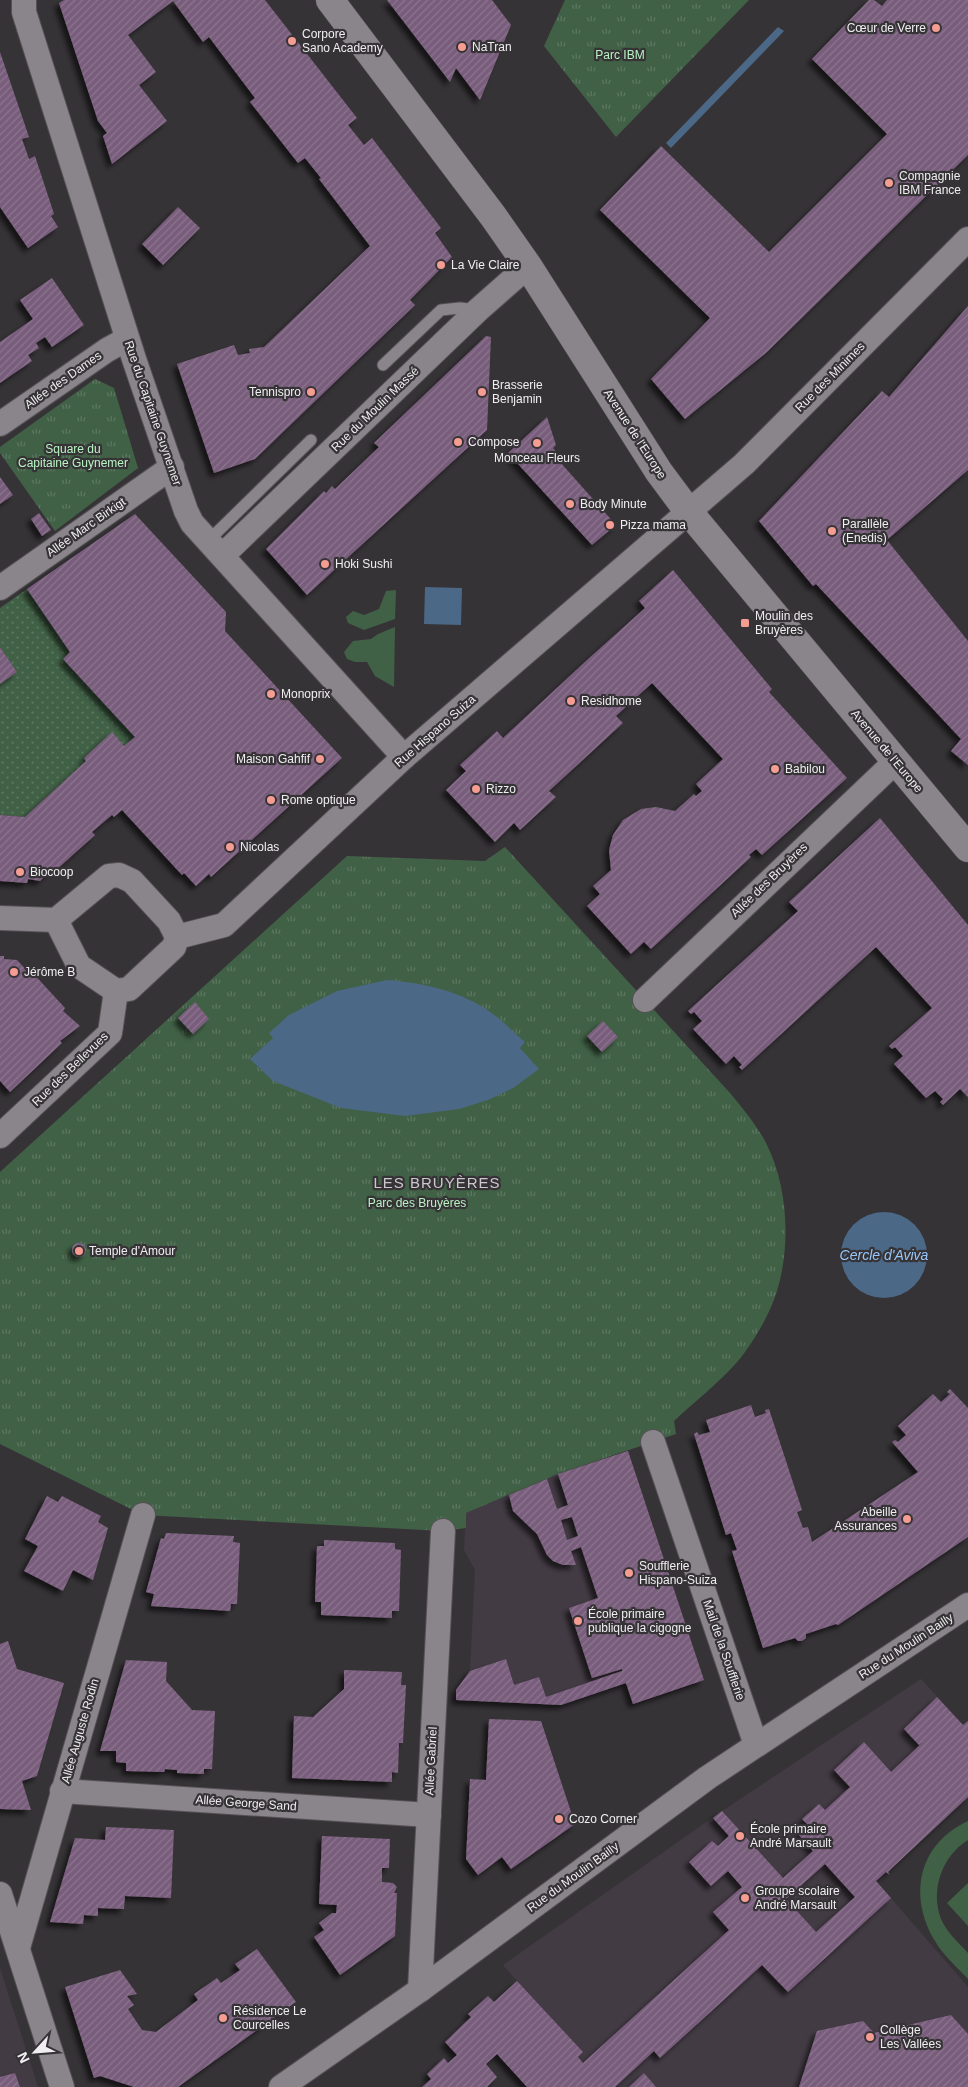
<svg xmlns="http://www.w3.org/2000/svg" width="968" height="2087" font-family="Helvetica,sans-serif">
<defs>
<pattern id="park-tufts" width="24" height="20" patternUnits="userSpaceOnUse" patternTransform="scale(1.25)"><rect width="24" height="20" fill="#416146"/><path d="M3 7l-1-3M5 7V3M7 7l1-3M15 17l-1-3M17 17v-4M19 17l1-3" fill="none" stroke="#5d7861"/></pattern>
<pattern id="garden-dots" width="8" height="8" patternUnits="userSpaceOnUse" patternTransform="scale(1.25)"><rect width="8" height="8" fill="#416146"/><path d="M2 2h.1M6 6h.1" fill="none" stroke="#5d7861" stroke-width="1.8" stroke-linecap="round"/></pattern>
<pattern id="building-hatch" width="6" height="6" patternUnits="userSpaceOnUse" patternTransform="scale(1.25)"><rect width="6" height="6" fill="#795d7c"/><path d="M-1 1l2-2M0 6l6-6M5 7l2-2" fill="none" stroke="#8c758f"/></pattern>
<filter id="shadow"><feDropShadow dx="-4.5" dy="4.5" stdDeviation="2.5" flood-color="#0009"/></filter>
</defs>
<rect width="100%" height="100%" fill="#363336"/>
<g fill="#433b44">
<polygon points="628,1451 704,1680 633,1704 626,1683 561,1705 456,1700 456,1690 470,1671 475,1570 464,1550 466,1513 558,1474"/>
<polygon points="921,1679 963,1725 968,1721 968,1797 876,1881 968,1987 968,2087 527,2087 498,2054 486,2064 455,2032 488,1996 495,2002 518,1982 503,1965 722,1811"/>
<polygon points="0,1968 38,2087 0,2087"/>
</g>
<g fill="#416146">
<polygon points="396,590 395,619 364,630 348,623 346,617 353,611 364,615 379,609 386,591"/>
<polygon points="395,627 394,687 375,676 367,662 355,662 347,659 344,652 353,641 371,639 378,634"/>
<path d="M968,1821V1840C942,1856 930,1890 941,1919C947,1933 959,1943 968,1953V1979C957,1967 943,1955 935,1941C908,1896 918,1844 968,1821Z"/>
<polygon points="968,1883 968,1926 947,1903"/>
</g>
<g fill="url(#park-tufts)">
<polygon points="565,0 749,0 616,137 544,46"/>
<polygon points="95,379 114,388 138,468 55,531 0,453 0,447"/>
<path d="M505,847L730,1093C743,1109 756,1124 766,1143C788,1186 791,1245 777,1291C770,1313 758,1334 745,1352C728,1376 695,1401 674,1421L676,1434L558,1474L466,1513V1528L443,1531L143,1515L0,1444V1172L347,856L485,861Z"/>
</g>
<polygon fill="url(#garden-dots)" points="27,589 70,652 63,659 135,737 124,746 112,733 84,758 86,761 25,817 0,815 0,684 17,672 0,647 0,608"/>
<g fill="#4c6887">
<polygon points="778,27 784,31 671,148 666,143"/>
<polygon points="425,587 462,588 461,625 424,624"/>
<path d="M387,980C424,983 462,991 493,1014C504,1022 514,1033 525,1042L520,1048L539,1069L513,1088L488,1100L459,1109L405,1116L341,1108L273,1081L250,1059L273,1038L269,1033L289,1015L337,991Z"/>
<circle cx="884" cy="1255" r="43"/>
</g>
<g fill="url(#building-hatch)" fill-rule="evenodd" filter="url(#shadow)">
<polygon points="64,0 265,0 357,118 348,125 364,145 372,138 441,228 435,233 452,257 410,300 415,305 255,459 214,473 177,364 234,345 238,355 250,353 249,349 264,347 370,246 319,179 321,178 305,158 298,163 250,102 255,98 209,37 203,42 173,1 128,35 156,72 139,85 167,121 112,164 103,136 107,133 98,121 59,3"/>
<polygon points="387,0 492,0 511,25 480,100 456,68 450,82"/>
<polygon points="869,0 874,0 882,6 887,0 968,0 968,155 767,352 685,419 651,379 710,318 600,210 661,146 769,252 887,134 812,59"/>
<polygon points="0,52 29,137 22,139 29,159 35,156 54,214 51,216 58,227 28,248 0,207"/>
<polygon points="178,207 200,228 163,265 142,244"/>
<polygon points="52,278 84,325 52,347 45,337 36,343 39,348 28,355 32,361 0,383 0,342 33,319 20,300"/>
<polygon points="968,306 968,470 887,540 968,641 968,765 951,751 961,739 816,584 813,586 759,521 882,391 889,397"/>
<polygon points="486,336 491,337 487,430 307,595 266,549 324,491 326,493 332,486 335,489 379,447 374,443"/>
<polygon points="547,417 556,445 553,448 560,457 560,462 616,525 592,545 508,453"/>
<polygon points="0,477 13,495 0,504"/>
<polygon points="39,513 51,530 42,536 31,519"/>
<polygon points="135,514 226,612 225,631 342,758 211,877 209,874 196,886 184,873 182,875 122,810 114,817 112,815 92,832 95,835 55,871 53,868 40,881 28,879 27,883 0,881 0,815 25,817 86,761 84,758 112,732 124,746 135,737 63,659 70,652 27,589"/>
<polygon points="673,570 772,689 769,692 847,778 762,855 756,849 749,855 751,857 651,949 644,942 631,954 587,906 600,894 593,886 611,870 609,850 613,835 623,820 641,809 656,807 675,811 694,794 696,796 702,791 696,784 723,759 652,683 616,716 623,723 549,791 556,797 520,830 514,823 495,842 446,790 466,771 460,765 497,731 503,738 587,660 645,608 639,601"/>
<polygon points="0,647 17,672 0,684"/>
<polygon points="880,818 968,925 968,1097 960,1089 943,1105 940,1102 943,1099 935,1091 926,1098 894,1064 903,1056 895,1047 892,1049 889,1046 932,1008 876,947 742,1070 739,1067 742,1065 734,1056 726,1064 693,1029 702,1021 694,1012 691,1014 688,1011 798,911 789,902"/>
<polygon points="0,956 4,956 4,959 17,960 29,973 31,971 65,1008 63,1011 80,1026 60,1041 62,1043 10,1092 0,1081"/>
<polygon points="195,1002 209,1019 193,1034 178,1018"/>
<polygon points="603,1021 618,1037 602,1052 587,1036"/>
<circle cx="79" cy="1250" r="7"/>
<polygon points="950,1389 968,1408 968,1537 838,1625 836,1624 806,1634 806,1638 802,1641 798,1641 795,1638 763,1648 732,1551 737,1550 731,1533 726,1535 694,1434 697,1432 699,1435 710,1432 706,1420 751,1405 755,1417 766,1413 765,1410 769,1409 802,1510 797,1512 803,1528 808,1527 812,1542 918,1472 892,1442 895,1440 898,1442 906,1435 898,1426 933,1394 941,1402 950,1394 947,1392"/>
<path d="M628,1451L704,1680L633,1704L626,1683L561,1705L456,1700V1690L470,1671L506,1659L514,1685L539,1677L546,1697L622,1671V1669L592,1678L569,1608L598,1598L581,1547L571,1551L576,1565H563L553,1561L547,1555L537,1534L513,1511L509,1495L547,1479L557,1509L568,1505L558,1474ZM572,1517L578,1536L567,1540L561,1520Z"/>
<polygon points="47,1496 58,1502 62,1496 101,1516 98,1522 108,1528 93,1580 73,1570 63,1591 24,1571 38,1546 25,1539"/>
<polygon points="166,1533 234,1536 233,1542 240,1543 237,1604 231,1604 230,1611 151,1606 154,1594 146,1592 161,1538 164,1539"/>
<polygon points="324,1540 395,1543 395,1549 401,1550 399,1611 392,1611 392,1618 321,1615 321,1602 315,1602 317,1546 324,1546"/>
<polygon points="8,1641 17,1669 64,1683 37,1776 22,1781 31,1810 0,1809 0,1644"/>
<polygon points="126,1660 167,1662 166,1681 192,1710 215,1711 212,1769 204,1769 204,1774 177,1773 177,1770 165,1769 164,1772 126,1771 126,1763 116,1762 116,1751 100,1751"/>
<polygon points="344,1670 402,1672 401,1685 406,1685 403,1743 399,1743 398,1773 392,1772 392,1782 292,1778 294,1716 313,1717 344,1689"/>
<path d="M937,1697L963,1725L968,1721V1797L893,1867L888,1872L890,1875L886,1872L876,1881L891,1898L788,1992L762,1965L660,2058L654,2051L615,2087H527L497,2054L486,2064L497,2077L487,2087H422L431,2079L427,2074L444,2058L448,2063L457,2055L445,2042L471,2017L468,2014L488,1996L494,2002L517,1981L583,2052L578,2057L583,2063L729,1930L713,1912L742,1887L728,1871L711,1886L689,1862L712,1841L718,1846L729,1836L713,1818L722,1811L783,1878L813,1851L798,1834L808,1825L802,1819L819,1804L825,1810L850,1787L834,1770L864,1742L891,1772L923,1742L919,1745L904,1729ZM825,1864L855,1897L816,1932L786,1899Z"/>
<polygon points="489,1719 541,1721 575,1824 511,1869 502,1857 478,1875 466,1859 470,1779 486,1780"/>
<polygon points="106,1827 174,1830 171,1898 125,1896 124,1909 98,1908 98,1916 84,1915 83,1924 50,1922 75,1838 105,1840"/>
<polygon points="322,1836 390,1839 389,1868 382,1868 382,1882 393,1883 397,1887 394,1893 397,1893 395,1936 340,1975 314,1937 324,1930 319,1923 332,1913 336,1913 337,1905 319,1904"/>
<polygon points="257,1949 296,2002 178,2087 134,2087 100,2076 94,2078 65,1987 120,1970 137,1994 127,1996 134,2005 128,2009 142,2030 156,2032 198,2000 194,1994 217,1978 221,1983 240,1970 235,1964"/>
<polygon points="951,2015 968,2034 968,2087 799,2087 817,2031 863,2021 874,2033"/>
<polygon points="15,2073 20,2087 0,2087 0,2077"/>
<polygon points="644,2073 656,2087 629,2087"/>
</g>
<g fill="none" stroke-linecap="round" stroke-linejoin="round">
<g stroke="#555155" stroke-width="13">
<g id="lane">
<polyline points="383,365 441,310 460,308 476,310"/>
<polyline points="209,540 311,440"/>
</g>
</g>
<g stroke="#555155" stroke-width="26">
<g id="street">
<polyline points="24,0 24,12 134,359 186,511 192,523 404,757"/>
<polyline points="0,424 107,350 127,339"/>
<polyline points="223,555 478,310 528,266"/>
<polyline points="0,588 172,467"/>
<polygon points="119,875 132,881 169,921 177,937 174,947 129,989 116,991 79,966 56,920 109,876"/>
<polyline points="0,918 56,920"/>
<polyline points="177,937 224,925 404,757 744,464 968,239"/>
<polyline points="645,1000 895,762"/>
<polyline points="0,1136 110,1033 116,991"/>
<polyline points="653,1442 756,1745"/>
<polyline points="62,1791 429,1815"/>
<polyline points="0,1894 62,2087"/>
<polyline points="18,1948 143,1515"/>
<polyline points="420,1990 443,1531"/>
<polyline points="281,2087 420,1990 707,1778 968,1605"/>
</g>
</g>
<g stroke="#555155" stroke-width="29">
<polyline id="secondary" points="330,0 493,216 528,266 659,472 688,511 968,848"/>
</g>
<use href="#lane" stroke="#89858a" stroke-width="11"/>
<use href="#street" stroke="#89858a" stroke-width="24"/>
<use href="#secondary" stroke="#89858a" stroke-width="28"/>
</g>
<g fill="#f59c93" stroke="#363336" stroke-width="2">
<circle cx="936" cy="28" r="5"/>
<circle cx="292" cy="41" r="5"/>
<circle cx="462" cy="47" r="5"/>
<circle cx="889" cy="183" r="5"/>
<circle cx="441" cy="265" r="5"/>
<circle cx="311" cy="392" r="5"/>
<circle cx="482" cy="392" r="5"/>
<circle cx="458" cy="442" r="5"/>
<circle cx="537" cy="443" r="5"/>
<circle cx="570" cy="504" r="5"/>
<circle cx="610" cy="525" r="5"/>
<circle cx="832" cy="531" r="5"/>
<circle cx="325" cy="564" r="5"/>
<rect x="740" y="618" width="10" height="10" rx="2.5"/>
<circle cx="271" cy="694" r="5"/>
<circle cx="571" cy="701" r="5"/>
<circle cx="320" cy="759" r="5"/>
<circle cx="775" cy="769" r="5"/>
<circle cx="476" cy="789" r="5"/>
<circle cx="271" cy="800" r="5"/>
<circle cx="230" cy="847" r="5"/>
<circle cx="20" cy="872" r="5"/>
<circle cx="14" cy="972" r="5"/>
<circle cx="79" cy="1251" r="5"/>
<circle cx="907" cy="1519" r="5"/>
<circle cx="629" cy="1573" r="5"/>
<circle cx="578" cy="1621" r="5"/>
<circle cx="559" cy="1819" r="5"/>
<circle cx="740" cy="1836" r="5"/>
<circle cx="745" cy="1898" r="5"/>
<circle cx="223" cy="2018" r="5"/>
<circle cx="870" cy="2037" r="5"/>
</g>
<g text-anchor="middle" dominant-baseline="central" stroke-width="4.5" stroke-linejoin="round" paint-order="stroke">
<g font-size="12" fill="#f0eef1" stroke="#363336" text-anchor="start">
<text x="926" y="28" text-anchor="end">Cœur de Verre</text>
<text x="302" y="34">Corpore<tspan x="302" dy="14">Sano Academy</tspan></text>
<text x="472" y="47">NaTran</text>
<text x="899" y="176">Compagnie<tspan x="899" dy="14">IBM France</tspan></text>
<text x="451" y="265">La Vie Claire</text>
<text x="492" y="385">Brasserie<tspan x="492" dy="14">Benjamin</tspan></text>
<text x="301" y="392" text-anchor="end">Tennispro</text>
<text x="468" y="442">Compose</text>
<text x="537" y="458" text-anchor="middle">Monceau Fleurs</text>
<text x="580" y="504">Body Minute</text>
<text x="842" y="524">Parallèle<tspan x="842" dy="14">(Enedis)</tspan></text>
<text x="620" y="525">Pizza mama</text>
<text x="335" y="564">Hoki Sushi</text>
<text x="755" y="616">Moulin des<tspan x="755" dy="14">Bruyères</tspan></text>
<text x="281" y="694">Monoprix</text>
<text x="581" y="701">Residhome</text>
<text x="310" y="759" text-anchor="end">Maison Gahfif</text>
<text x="785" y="769">Babilou</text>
<text x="486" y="789">Rizzo</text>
<text x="281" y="800">Rome optique</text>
<text x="240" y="847">Nicolas</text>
<text x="30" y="872">Biocoop</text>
<text x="24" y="972">Jérôme B</text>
<text x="89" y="1251">Temple d'Amour</text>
<text x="897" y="1512" text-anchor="end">Abeille<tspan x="897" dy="14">Assurances</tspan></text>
<text x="639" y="1566">Soufflerie<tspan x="639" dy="14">Hispano-Suiza</tspan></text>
<text x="588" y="1614">École primaire<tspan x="588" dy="14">publique la cigogne</tspan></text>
<text x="569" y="1819">Cozo Corner</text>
<text x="750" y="1829">École primaire<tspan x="750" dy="14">André Marsault</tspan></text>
<text x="755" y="1891">Groupe scolaire<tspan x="755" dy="14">André Marsault</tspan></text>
<text x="233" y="2011">Résidence Le<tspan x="233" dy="14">Courcelles</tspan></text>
<text x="880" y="2030">Collège<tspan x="880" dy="14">Les Vallées</tspan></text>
</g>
<g font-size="12" fill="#b8f3c2" stroke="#363336">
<text x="620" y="55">Parc IBM</text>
<text x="73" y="449">Square du<tspan x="73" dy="14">Capitaine Guynemer</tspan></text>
<text x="417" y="1203">Parc des Bruyères</text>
</g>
<g font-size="12" fill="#f0eef1" stroke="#363336">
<text transform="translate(830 377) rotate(-45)">Rue des Minimes</text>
<text transform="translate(63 380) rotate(-35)">Allée des Dames</text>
<text transform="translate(375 409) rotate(-44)">Rue du Moulin Massé</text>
<text transform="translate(153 413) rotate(71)">Rue du Capitaine Guynemer</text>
<text transform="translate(635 434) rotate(57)">Avenue de l'Europe</text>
<text transform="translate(86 527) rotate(-35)">Allée Marc Birkigt</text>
<text transform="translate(435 731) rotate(-41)">Rue Hispano Suiza</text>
<text transform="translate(887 751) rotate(50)">Avenue de l'Europe</text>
<text transform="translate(769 880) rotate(-44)">Allée des Bruyères</text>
<text transform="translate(70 1069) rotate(-44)">Rue des Bellevues</text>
<text transform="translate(906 1646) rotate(-33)">Rue du Moulin Bailly</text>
<text transform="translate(724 1650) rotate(71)">Mail de la Soufflerie</text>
<text transform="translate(80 1731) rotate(-74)">Allée Auguste Rodin</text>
<text transform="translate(431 1761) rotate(-87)">Allée Gabriel</text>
<text transform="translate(246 1803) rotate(4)">Allée George Sand</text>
<text transform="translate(573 1877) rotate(-36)">Rue du Moulin Bailly</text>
</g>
<g font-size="14" font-style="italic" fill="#96c6fa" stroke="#363336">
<text x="884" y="1255">Cercle d'Aviva</text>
</g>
<g font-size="15" letter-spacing="1" fill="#cbc7cc" stroke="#363336">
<text x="437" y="1182">LES BRUYÈRES</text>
</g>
</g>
<g transform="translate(35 2052) rotate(244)" stroke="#363336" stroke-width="4" paint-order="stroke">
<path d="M0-4L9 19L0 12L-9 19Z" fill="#f0eef1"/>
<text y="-8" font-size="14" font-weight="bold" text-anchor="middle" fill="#f0eef1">N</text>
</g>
</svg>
